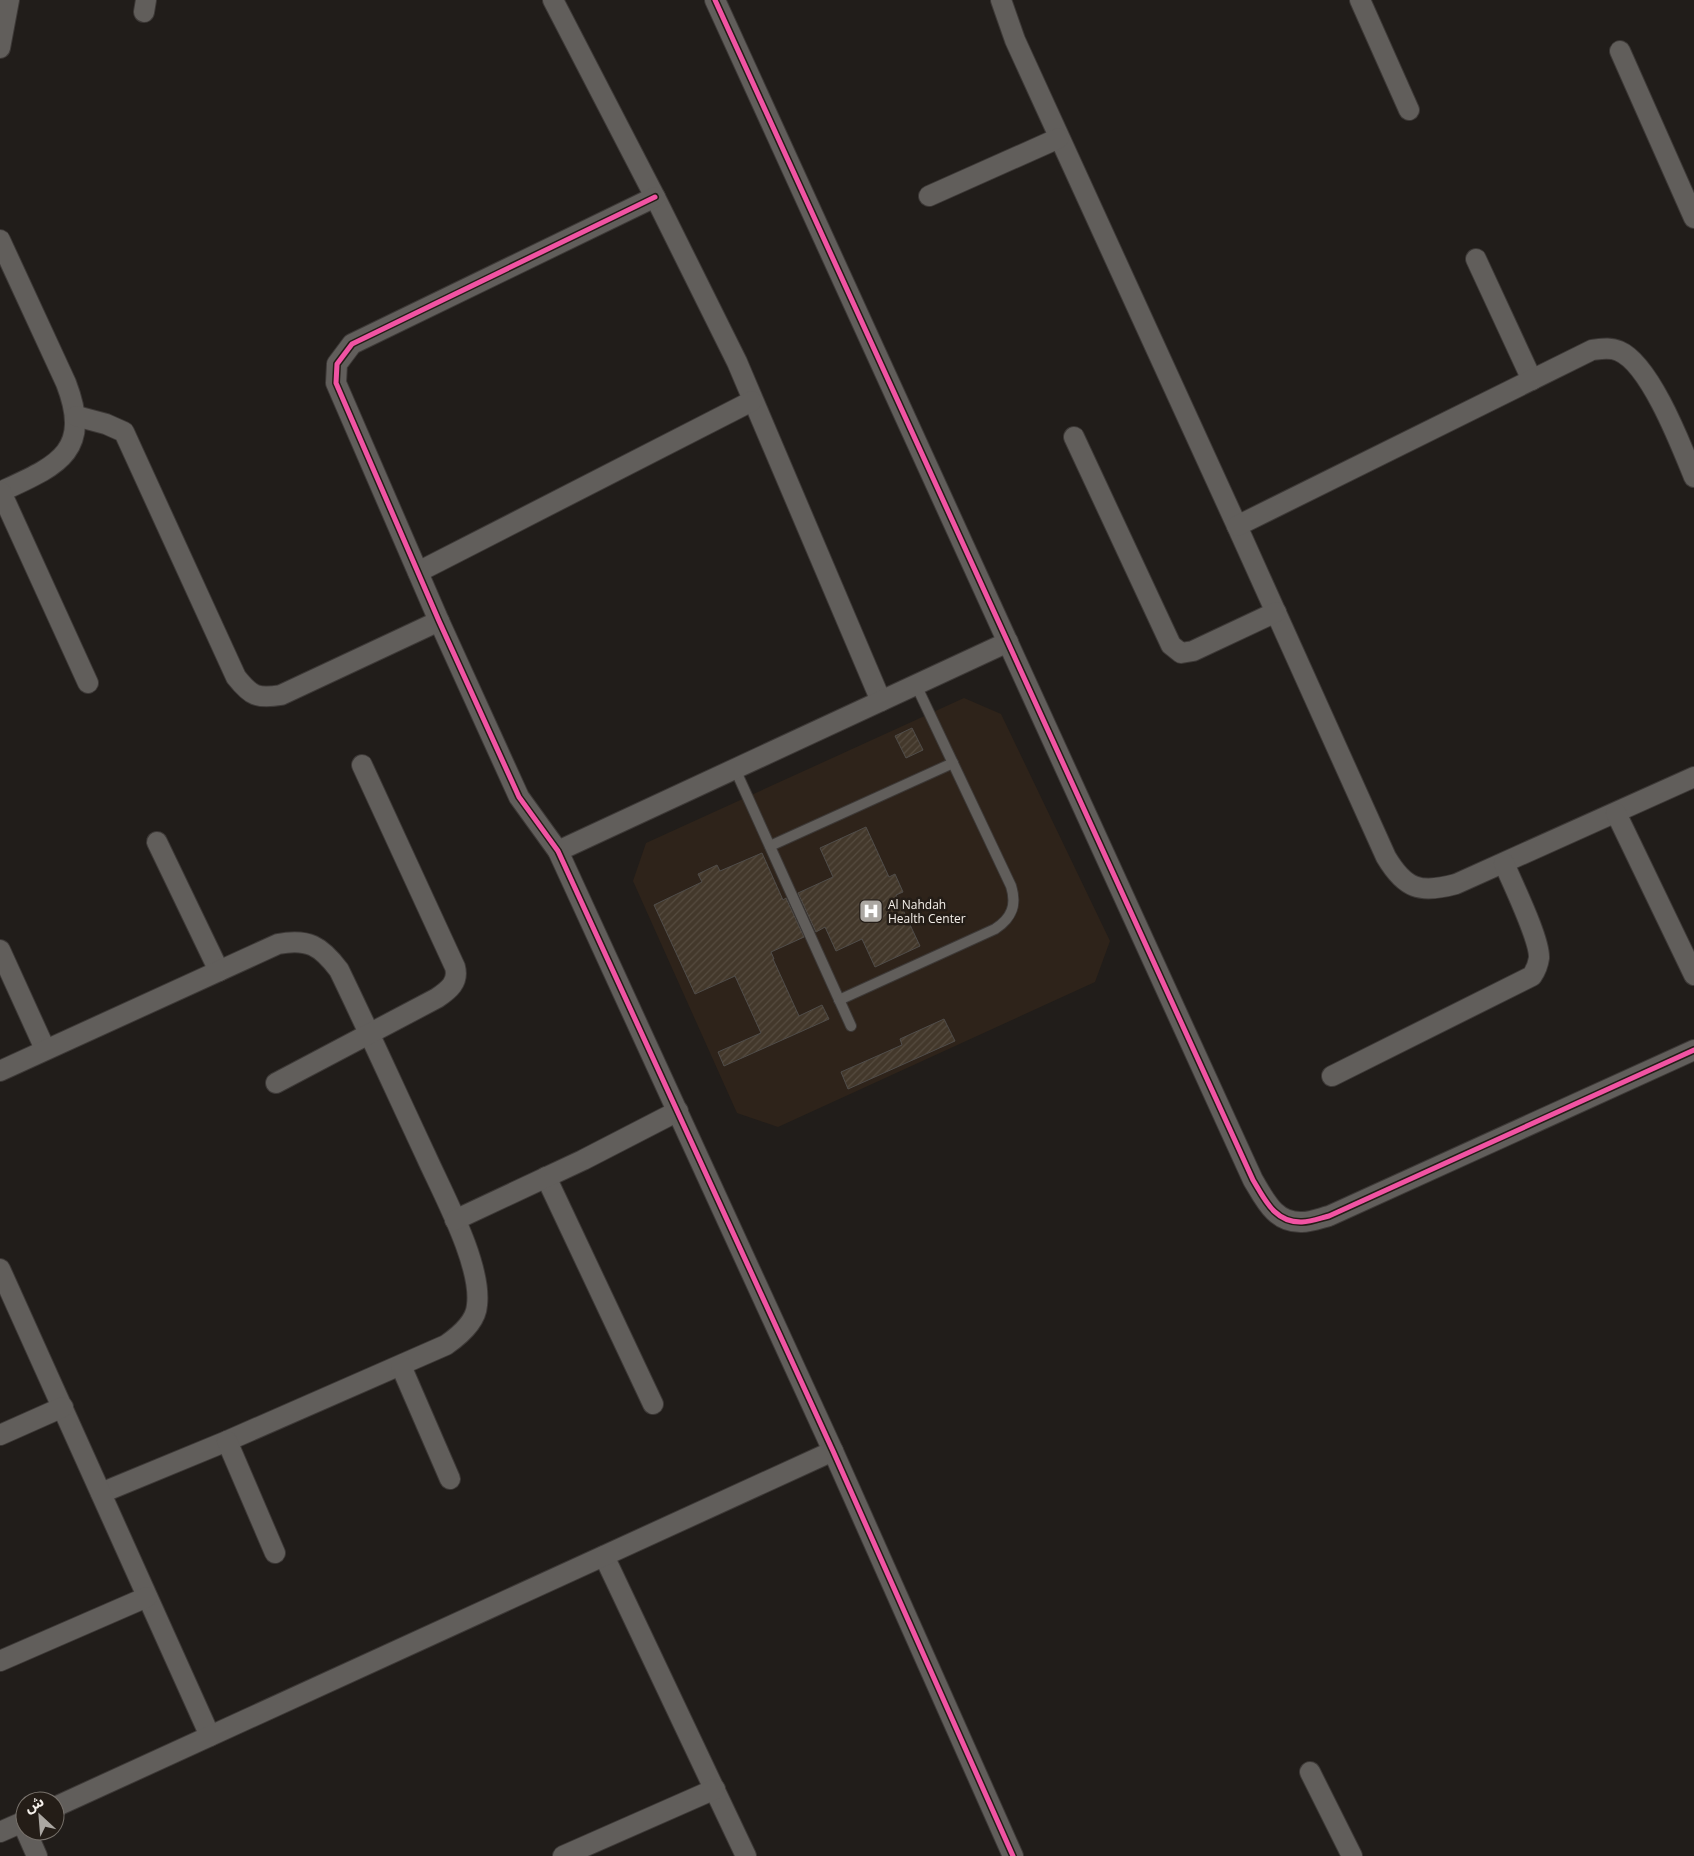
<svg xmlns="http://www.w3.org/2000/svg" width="1694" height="1856" font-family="'Open Sans','Noto Sans Arabic',sans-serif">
<defs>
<pattern id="building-hatch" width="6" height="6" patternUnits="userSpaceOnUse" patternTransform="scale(1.25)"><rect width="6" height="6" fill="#43382b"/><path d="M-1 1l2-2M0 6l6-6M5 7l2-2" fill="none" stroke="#564c40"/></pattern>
</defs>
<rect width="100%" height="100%" fill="#211d1a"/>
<polygon fill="#2e231a" points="964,698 1001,714 1110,941 1095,982 778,1127 737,1113 633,881 646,843"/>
<g fill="url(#building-hatch)" stroke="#504d4a">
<polygon points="912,728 923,750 906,758 895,736"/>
<polygon points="866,827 889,877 895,874 903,892 896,895 920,946 875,967 862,939 836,951 825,927 816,932 798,893 833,877 820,848"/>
<polygon points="762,853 783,900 786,898 804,937 771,952 774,959 773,959 799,1016 822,1005 829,1019 724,1066 718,1052 761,1033 735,976 695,994 654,905 702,882 698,874 717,865 720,871"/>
<polygon points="944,1019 955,1041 848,1089 841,1072 902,1045 900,1039"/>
</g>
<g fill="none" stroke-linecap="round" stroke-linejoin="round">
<g stroke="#3d3937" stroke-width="12">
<g id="lane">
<polyline points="735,769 851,1026"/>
<polyline points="770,846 953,763"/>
<path d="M839,1000L995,929C1012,918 1017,905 1011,886L916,685"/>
</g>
</g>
<g stroke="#3d3937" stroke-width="22">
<g id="street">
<polyline points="553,0 655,197 737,362 881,701"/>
<path d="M715,0L1253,1180C1265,1200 1275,1223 1302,1222C1311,1222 1321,1218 1329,1216L1694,1050"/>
<path d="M1001,0L1015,40L1237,526L1386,857C1405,889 1420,894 1456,884L1694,777"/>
<polyline points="1360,0 1409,110"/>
<polyline points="144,12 146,0"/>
<polyline points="0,48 9,0"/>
<polyline points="1620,51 1694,218"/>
<polyline points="929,196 1059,138"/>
<polyline points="655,197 352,344 337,364 336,383 439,621 519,797 558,851 833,1451 1013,1856"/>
<path d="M0,240L66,383C93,453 56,466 0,492"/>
<polyline points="1476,259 1532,380"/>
<path d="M76,416L106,424L124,432L236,677C251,696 257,699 281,695L439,621"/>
<polyline points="1074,437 1171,645 1181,653 1193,651 1276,612"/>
<polyline points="1,492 88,683"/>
<path d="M1237,526L1592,350C1601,349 1610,347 1619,351C1650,364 1681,445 1694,477"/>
<polyline points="418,572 752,401"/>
<polyline points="1616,813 1694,975"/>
<polyline points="157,842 219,971"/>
<polyline points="558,851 1008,642"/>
<polyline points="0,950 45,1049"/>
<path d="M0,1071L278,944C308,938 321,946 339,970C369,1032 397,1094 426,1156C443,1194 482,1265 477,1305C476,1322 459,1336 446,1345L227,1441L101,1493"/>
<path d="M1332,1076L1532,976C1536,970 1538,965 1539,958C1540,939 1512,883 1504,863"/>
<path d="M276,1083L437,998C449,990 459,982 455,967L362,765"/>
<polyline points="546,1177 653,1404"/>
<polyline points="455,1220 583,1160 678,1111"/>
<polyline points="0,1269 210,1736"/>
<polyline points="401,1366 450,1479"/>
<polyline points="0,1435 63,1407"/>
<polyline points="227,1441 275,1553"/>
<polyline points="604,1556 746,1856"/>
<polyline points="0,1661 147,1597"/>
<polyline points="1310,1772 1352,1856"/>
<polyline points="55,1807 833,1451"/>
<polyline points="26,1831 37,1856"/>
<polyline points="0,1832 25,1821"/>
<polyline points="563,1856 715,1789"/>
</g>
</g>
<use href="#lane" stroke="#615e5b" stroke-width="10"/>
<use href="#street" stroke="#615e5b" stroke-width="20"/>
<g stroke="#241d17" stroke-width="8">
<g id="cycleway">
<path d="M715,0L1253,1180C1265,1200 1275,1223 1302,1222C1311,1222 1321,1218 1329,1216L1694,1050"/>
<polyline points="655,197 352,344 337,364 336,383 439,621 519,797 558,851 833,1451 1013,1856"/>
</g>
</g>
<use href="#cycleway" stroke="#f153a3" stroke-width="5"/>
</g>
<defs>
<g id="hospital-square" transform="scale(1.25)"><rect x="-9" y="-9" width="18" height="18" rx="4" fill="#aba7a2" stroke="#241d17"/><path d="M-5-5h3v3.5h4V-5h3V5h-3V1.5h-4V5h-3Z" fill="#fff"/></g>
</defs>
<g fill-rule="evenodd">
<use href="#hospital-square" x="871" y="911"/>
</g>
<g text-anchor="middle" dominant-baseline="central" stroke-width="5" stroke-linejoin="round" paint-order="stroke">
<g font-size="12" fill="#f6f1ec" stroke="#241d17" text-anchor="start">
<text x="888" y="904">Al Nahdah<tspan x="888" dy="14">Health Center</tspan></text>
</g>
</g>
<g transform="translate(40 1816) rotate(334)"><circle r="24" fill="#241d17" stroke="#78726c"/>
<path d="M0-4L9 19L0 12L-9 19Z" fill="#aba7a2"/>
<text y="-8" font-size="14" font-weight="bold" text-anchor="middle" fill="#f6f1ec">ش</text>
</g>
</svg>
